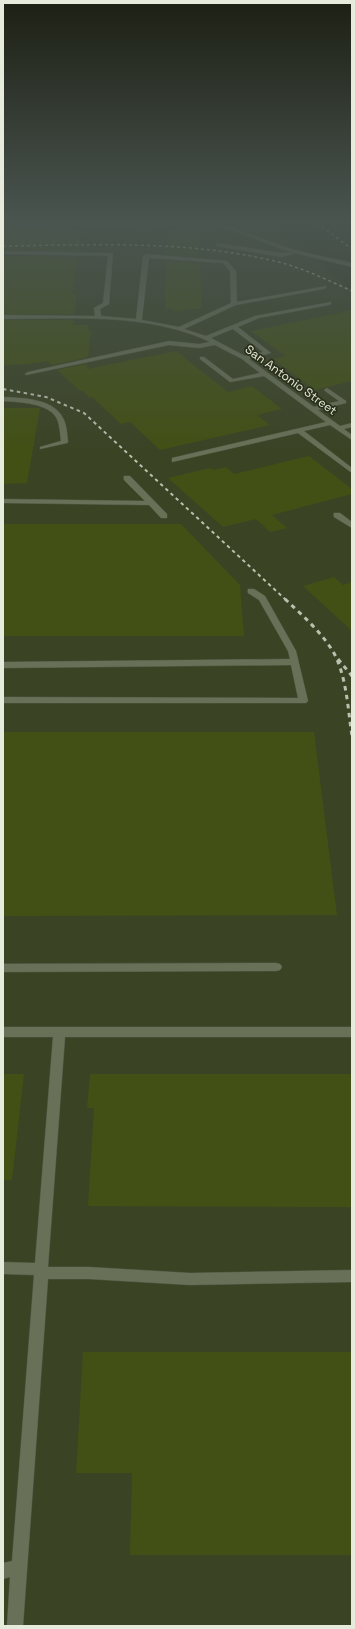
<svg xmlns="http://www.w3.org/2000/svg" width="355" height="1629" font-family="'Space Grotesk',sans-serif">
<rect width="100%" height="100%" fill="#343a24"/>
<polygon fill="#3b4325" points="3,223 266,223 307,252 352,291 352,1626 3,1626"/>
<g fill="#425015">
<polygon points="3,223 59,223 58,230 82,230 79,251 7,250 3,252"/>
<polygon points="167,230 189,230 189,232 199,232 200,257 166,254"/>
<polygon points="3,254 5,256 78,257 72,294 77,294 74,314 3,314"/>
<polygon points="166,261 200,263 202,309 186,309 186,311 173,311 173,309 165,309"/>
<polygon points="352,310 352,381 315,390 273,359 286,356 251,331"/>
<polygon points="3,320 74,320 73,325 89,325 88,331 91,331 88,357 52,365 47,361 31,364 3,365"/>
<polygon points="176,351 228,392 252,386 282,409 257,415 270,425 160,450 130,422 121,424 92,397 90,398 82,390 80,391 57,370 87,364 87,369"/>
<polygon points="3,408 40,408 27,483 3,484"/>
<polygon points="309,456 352,489 352,494 272,515 287,528 270,532 256,519 223,527 168,478 210,468 213,470 226,467 234,474"/>
<polygon points="3,524 181,524 240,585 244,636 3,636"/>
<polygon points="334,577 343,585 352,582 352,631 303,586"/>
<polygon points="3,732 314,732 337,915 3,916"/>
<polygon points="3,1074 24,1074 12,1180 3,1180"/>
<polygon points="90,1074 352,1074 352,1207 88,1206 94,1108 87,1108"/>
<polygon points="83,1352 352,1352 352,1555 130,1555 132,1473 76,1473"/>
</g>
<g fill="none" stroke-linecap="round" stroke-linejoin="round">
<g stroke="#515641" stroke-width="1">
<g id="minor">
<polygon points="76,223 136,223 134,225 74,226 74,224"/>
<polygon points="155,223 179,223 177,225 157,225"/>
<polygon points="213,223 220,223 294,250 352,263 352,267 290,252"/>
<polygon points="218,243 281,253 291,252 294,254 281,257 216,246 215,245"/>
<path d="M7,251L113,253L109,304L100,309L101,316L136,319L143,256L146,254L227,261L236,271L237,302L326,286V288L324,289L236,305L184,329L206,336L255,316L331,302V304L329,305L259,318L238,327L271,353L249,359L314,407L339,401L325,391L324,390L327,388L346,401V403L318,410L340,426L352,423V427L344,429L352,435V440L330,425L304,431L352,468V473L298,433L172,462V458L326,422L264,376L230,382L200,359V357H204L233,379L260,373L242,359L215,345L199,348L169,345L26,375L25,374L28,372L169,341L199,344L210,342C147,312 71,319 3,319V315L95,316L94,308L103,303L108,256L5,254L4,253ZM149,258L223,263L230,271L231,303L179,327L142,320ZM233,329L263,352L245,356L211,338Z"/>
<path d="M3,397C22,398 53,398 63,418C67,425 67,434 68,442L67,443L40,449V447L61,441C60,434 60,426 57,419C50,403 18,402 3,401Z"/>
<polygon points="124,476 130,476 167,514 167,518 161,518 149,505 3,503 3,499 145,501 124,480"/>
<polygon points="334,513 340,513 352,522 352,528 334,517"/>
<polygon points="248,589 254,589 265,596 296,651 308,701 306,703 3,703 3,697 298,698 291,665 3,668 3,662 290,659 288,651 259,600 248,593"/>
<polygon points="276,963 280,964 282,967 280,970 276,971 3,972 3,964"/>
<polygon points="3,1027 352,1027 352,1037 65,1037 48,1267 89,1267 190,1273 352,1270 352,1282 190,1285 89,1279 48,1279 23,1626 7,1626 10,1577 3,1579 3,1563 12,1561 34,1275 3,1274 3,1262 35,1263 53,1037 3,1037"/>
</g>
</g>
<use href="#minor" fill="#687057" fill-rule="evenodd"/>
<g stroke="#bbc0af" stroke-width="1.5" stroke-dasharray="3 3" stroke-linecap="butt">
<polyline points="317,223 352,249"/>
<path d="M3,246C92,245 182,240 270,260C299,266 325,279 352,291"/>
<polyline points="3,389 7,390"/>
</g>
<polyline stroke="#bbc0af" stroke-width="2" stroke-dasharray="3.5 3.5" stroke-linecap="butt" points="3,389 46,397 84,413 286,600"/>
<g stroke="#bbc0af" stroke-width="3" stroke-dasharray="4.5 4.5" stroke-linecap="butt">
<path d="M285,599C303,616 325,635 336,657C347,682 348,710 352,736"/>
<polyline points="338,659 352,676"/>
</g>
</g>
<linearGradient id="sky" x2="0" y2="1"><stop stop-color="#1d2014"/><stop offset="0.49" stop-color="#4a5550"/><stop offset="1" stop-color="#4a5550" stop-opacity="0"/></linearGradient>
<rect width="355" height="451" fill="url(#sky)"/>
<g text-anchor="middle" dominant-baseline="central" stroke-width="3.5" stroke-linejoin="round" paint-order="stroke">
<g font-size="12" fill="#e6ebdc" stroke="#2a301a">
<text transform="translate(291 380) rotate(36)">San Antonio Street</text>
</g>
</g>
<rect width="355" height="1629" fill="none" stroke="#e6ebdc" stroke-width="8"/>
</svg>
